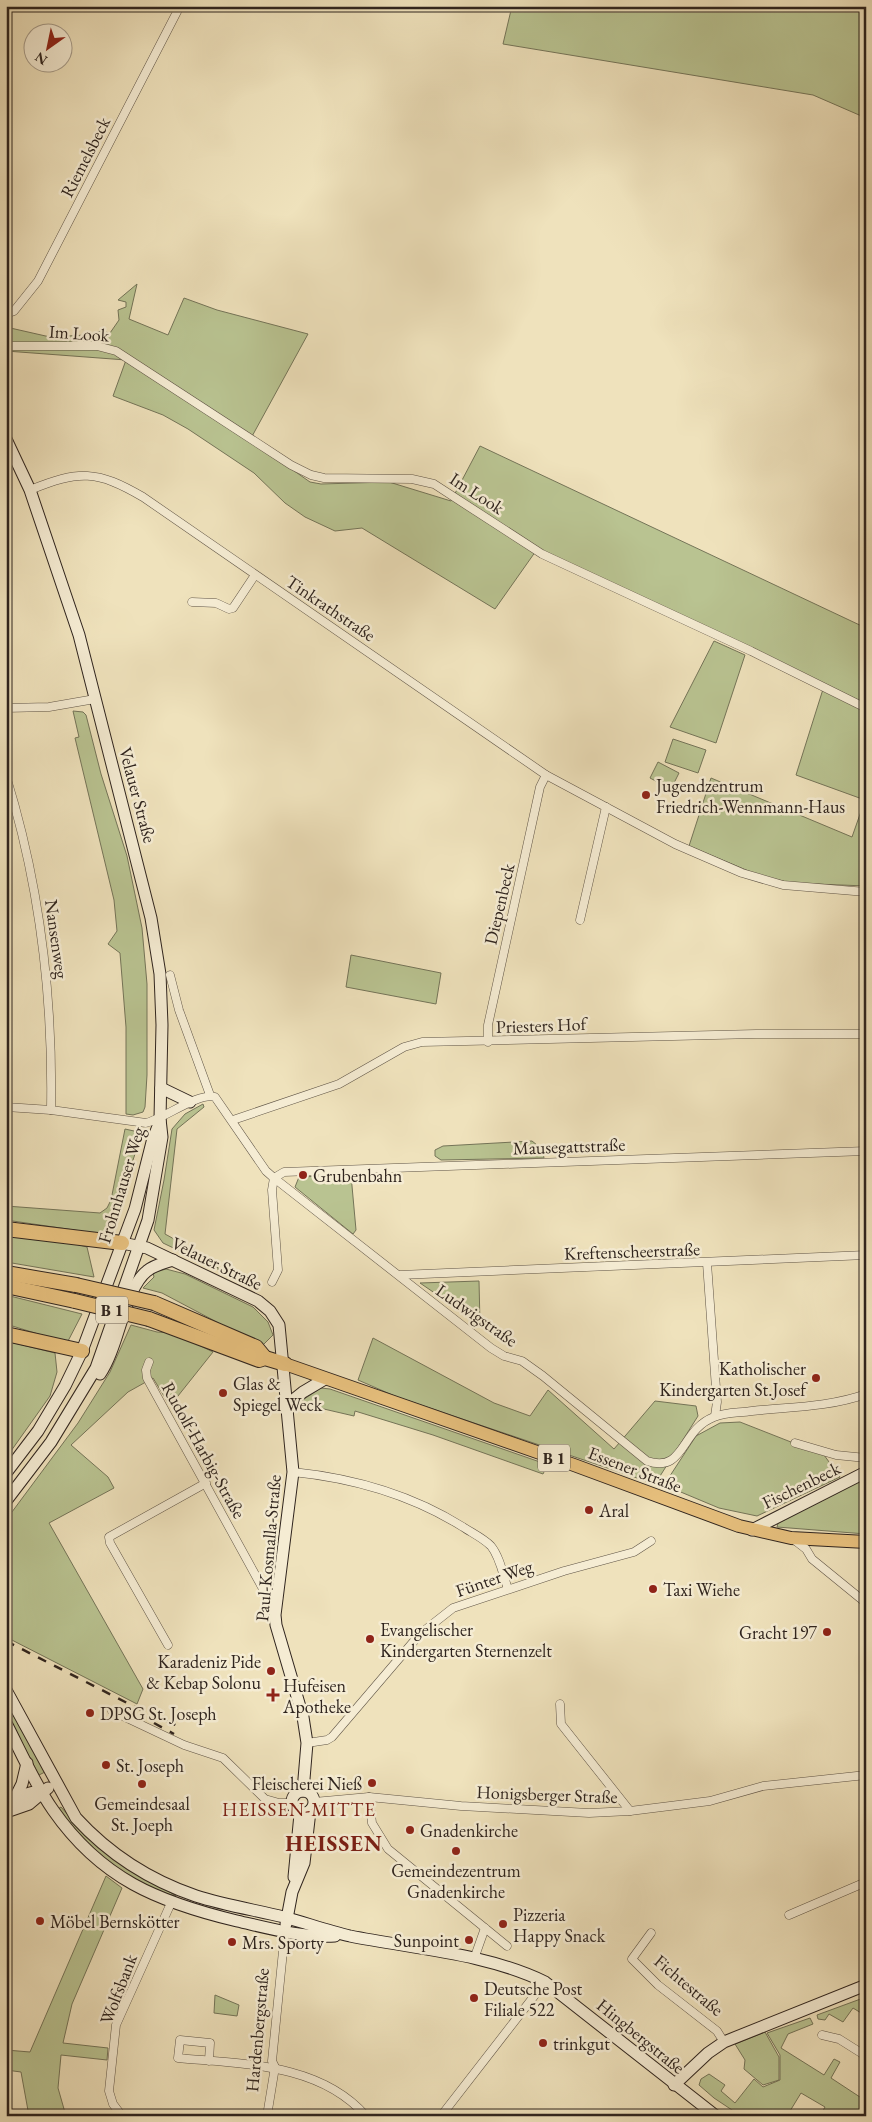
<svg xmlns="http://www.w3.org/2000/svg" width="872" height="2122" font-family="'EB Garamond',serif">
<rect width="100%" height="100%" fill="#efe2bc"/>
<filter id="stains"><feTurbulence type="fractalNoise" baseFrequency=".004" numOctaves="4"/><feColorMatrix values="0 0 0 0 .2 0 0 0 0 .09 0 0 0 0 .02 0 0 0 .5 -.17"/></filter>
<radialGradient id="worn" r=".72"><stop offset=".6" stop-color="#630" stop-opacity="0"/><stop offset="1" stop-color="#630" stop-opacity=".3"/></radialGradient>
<g fill="#b9c391" stroke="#747458">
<polygon points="512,6 866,6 866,118 813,95 503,44"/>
<polygon points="137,284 129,319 168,335 184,298 217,310 308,334 250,440 310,482 321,484 389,482 451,501 480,446 866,628 866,886 791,883 758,875 689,846 711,778 852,837 865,800 796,775 824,686 538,548 495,609 362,528 335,531 305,517 285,503 254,473 188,429 163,415 113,396 126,360 6,351 6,327 50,337 86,335 101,331 110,333 119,320 118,310 126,307 126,302 118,300"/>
<polygon points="714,641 745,655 716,743 670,727"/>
<polygon points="73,711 83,712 86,715 101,774 127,856 142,928 147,984 147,1075 145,1107 143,1112 133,1115 126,1114 126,1027 120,953 108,944 117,931 114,900 75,738 79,737"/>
<polygon points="673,739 706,750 698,773 665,762"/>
<polygon points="658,762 679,773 671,789 650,778"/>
<polygon points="351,955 441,973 436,1004 346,987"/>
<polygon points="203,1104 204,1107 177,1129 165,1234 196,1251 195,1253 226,1273 163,1243 154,1230 164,1180 172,1129 185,1114"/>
<polygon points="125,1129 134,1131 139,1142 108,1235 6,1220 6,1206 100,1213 107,1208 111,1200"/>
<polygon points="532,1141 542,1149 544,1158 441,1160 435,1156 435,1150 443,1146"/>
<polygon points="351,1175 356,1230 353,1234 295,1187 299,1177"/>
<polygon points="6,1236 68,1242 87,1247 94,1277 6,1262"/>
<polygon points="166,1269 185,1274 253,1307 268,1322 273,1335 262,1346 162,1293 143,1288 154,1277 153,1273"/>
<polygon points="479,1281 480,1324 420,1283"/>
<polygon points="6,1295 82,1314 67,1343 6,1324"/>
<polygon points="131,1325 157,1332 175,1333 213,1352 170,1406 153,1378 128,1392 71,1445 108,1477 114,1488 49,1523 143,1689 137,1704 6,1637 6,1520 78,1423 110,1372"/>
<polygon points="373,1338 494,1403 530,1416 548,1390 614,1449 655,1401 696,1406 698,1416 655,1484 397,1397 358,1380"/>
<polygon points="6,1341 55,1353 57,1372 50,1396 6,1458"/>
<polygon points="321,1388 330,1389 540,1462 545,1470 543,1474 433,1435 355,1411 354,1416 298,1403"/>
<polygon points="740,1422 824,1455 840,1477 757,1516 719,1508 664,1485 696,1436 720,1423"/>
<polygon points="866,1478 866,1534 777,1527 778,1523"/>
<polygon points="6,1701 45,1772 39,1775 6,1712"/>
<path d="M61,1807L93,1843L176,1896C127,1886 88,1847 58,1809Z"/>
<polygon points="106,1876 122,1888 72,2004 63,2043 108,2048 107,2060 61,2055 58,2088 66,2116 29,2116 21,2072 6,2070 6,2050 30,2052"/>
<polygon points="215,1995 239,2005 237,2016 214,2013"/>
<polygon points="866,1997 866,2016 853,2008 843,2022 829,2014 825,2020 818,2019 817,2015"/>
<polygon points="810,2018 813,2024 788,2034 781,2048 824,2075 834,2059 840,2062 831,2078 866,2101 866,2116 820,2116 825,2107 801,2093 787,2116 741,2116 714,2098 699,2085 701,2079 709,2074 725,2085 721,2091 735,2103 754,2079 763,2087 780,2080 780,2055 767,2033"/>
<polygon points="765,2032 779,2057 779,2080 763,2085 744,2069 745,2060 735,2044"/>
</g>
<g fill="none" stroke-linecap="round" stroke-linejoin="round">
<g stroke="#5f5446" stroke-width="9">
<g id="street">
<polyline points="6,314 14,311 38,281 180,6"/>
<polyline points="6,346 97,346 116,351 291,465 311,475 324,478 412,479 434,484 542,554 751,651 866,708"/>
<path d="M30,490C79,470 97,470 143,497L546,775L675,844L742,873L783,885L866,892"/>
<polyline points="192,602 216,603 229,609 233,608 255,575"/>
<polyline points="6,708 49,707 95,699"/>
<path d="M6,776C40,885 53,996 51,1110"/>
<polyline points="580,920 606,807"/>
<polyline points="170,975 179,1010 210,1095"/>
<polyline points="488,1042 488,1025 540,787 546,775"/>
<path d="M6,1107L51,1110L146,1123C165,1118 199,1092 215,1097L266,1171L274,1178L491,1348L504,1356L522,1361L543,1376L647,1461C685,1474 680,1430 714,1417C726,1412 739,1413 752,1411C790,1407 830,1407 866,1394"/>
<polyline points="233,1120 339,1084 404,1047 422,1042 756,1034 866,1034"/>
<polyline points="274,1178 284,1172 866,1151"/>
<polyline points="707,1263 717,1402 715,1416"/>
<polyline points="400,1275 866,1255"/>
<polyline points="272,1282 278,1270 272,1190 274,1178"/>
<polyline points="149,1362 146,1370 147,1378 262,1587 278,1599"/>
<polyline points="795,1443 836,1455 866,1458"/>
<path d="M293,1472C352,1478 412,1495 463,1527C472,1533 483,1538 491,1546C500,1557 503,1575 508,1589"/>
<polyline points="793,1539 806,1549 812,1559 866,1603"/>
<polyline points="168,1645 110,1543 109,1537 206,1483"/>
<polyline points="560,1704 561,1724 630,1811"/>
<polyline points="112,1711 184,1745 223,1758 265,1799 279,1803 291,1803"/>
<polyline points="307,1743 327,1740 332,1737 420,1634 453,1608 564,1571 634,1552 651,1541"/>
<polyline points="369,1797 372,1823 388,1849 507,1946"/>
<polyline points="314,1802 369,1797 461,1806 589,1813 630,1811 710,1801 763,1786 866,1775"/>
<polyline points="789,1915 866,1882"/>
<polyline points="651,1933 632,1959 658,1985 717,2031 724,2042"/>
<polyline points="474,1959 485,1928"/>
<polyline points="822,2035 839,2039 866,2056"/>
<path d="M209,2061L210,2043L180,2040L178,2058C242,2064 320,2063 366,2116"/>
<polyline points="122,2116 113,2104 109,2091 116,2025 171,1903"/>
<polyline points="267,2116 275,2067 272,2061 285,1931"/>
<polyline points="441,2116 545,1982"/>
</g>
</g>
<g stroke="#2f241e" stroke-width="13">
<g id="secondary">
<polyline points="6,439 30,490 79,635 151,918 160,974 162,1025 160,1119 162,1137 148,1220 96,1368 51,1442 6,1501"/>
<polyline points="161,1088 190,1102"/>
<polyline points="122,1243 147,1248 258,1301 270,1311 279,1325 293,1472 275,1615 276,1625 303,1717 307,1743 303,1791"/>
<path d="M100,1374C119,1347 124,1289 147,1271C154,1265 164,1263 173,1260"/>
<polyline points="288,1404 303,1392 325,1379"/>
<polyline points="6,1473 38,1431 65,1386 82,1351 135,1209 152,1142 160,1121"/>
<polyline points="752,1530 866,1472"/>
<path d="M6,1690L76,1818C109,1854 149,1880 196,1896C224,1905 255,1910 284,1917C306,1923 328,1931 350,1936C415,1949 485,1953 545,1982L716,2116"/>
<path d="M6,1723C21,1752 34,1783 53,1810C101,1879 158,1902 237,1921C268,1928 303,1938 335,1936"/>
<circle cx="303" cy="1802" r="11"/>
<polyline points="14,1800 22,1784 27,1763"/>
<path d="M6,1808C17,1797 27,1792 42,1791"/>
<polyline points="6,1812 29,1804 48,1788"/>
<polyline points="294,1877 300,1814"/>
<polyline points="286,1924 292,1892 304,1863 310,1811"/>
<polyline points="674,2085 708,2053 724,2042 866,1985"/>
</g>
</g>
<g stroke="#2f241e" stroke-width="14">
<polyline id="primary" points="285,1364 574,1465 739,1526 791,1538 866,1542"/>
</g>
<g stroke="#2f241e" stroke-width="16">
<g id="highway">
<polyline points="6,1229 122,1243"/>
<polyline points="6,1273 76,1285"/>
<polyline points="6,1286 75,1301"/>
<polyline points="154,1303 256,1347 265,1358"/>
<polyline points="149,1319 259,1360 265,1358 285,1364"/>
<polyline points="6,1334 82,1351"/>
</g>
</g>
<use href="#street" stroke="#f5ecd3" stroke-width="8"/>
<use href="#secondary" stroke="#f5ecd3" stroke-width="11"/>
<use href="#primary" stroke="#e8c17e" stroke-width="12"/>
<use href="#highway" stroke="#e8c17e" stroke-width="14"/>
<g stroke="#2f241e" stroke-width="2.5" stroke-dasharray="9 9" stroke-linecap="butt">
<polyline points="6,1641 135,1707 178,1726"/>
<polyline points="154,1723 174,1734"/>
</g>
<g stroke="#2f241e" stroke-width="16" stroke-linecap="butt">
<g id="highway-bridge">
<polyline points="76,1285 154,1303"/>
<polyline points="75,1301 149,1319"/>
</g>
</g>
<use href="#highway-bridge" stroke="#e8c17e" stroke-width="14"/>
</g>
<g fill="#8f2418" stroke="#f5ecd3" stroke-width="2">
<circle cx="646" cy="795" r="5"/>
<circle cx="303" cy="1175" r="5"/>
<circle cx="816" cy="1378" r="5"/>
<circle cx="223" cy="1393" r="5"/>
<circle cx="589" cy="1510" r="5"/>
<circle cx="653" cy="1589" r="5"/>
<circle cx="827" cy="1632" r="5"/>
<circle cx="370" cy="1639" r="5"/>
<circle cx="271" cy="1671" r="5"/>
<path d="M270.5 1687.5h5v5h5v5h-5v5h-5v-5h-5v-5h5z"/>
<circle cx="90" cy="1713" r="5"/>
<circle cx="106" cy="1765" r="5"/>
<circle cx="372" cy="1783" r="5"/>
<circle cx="142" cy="1784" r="5"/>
<circle cx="410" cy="1830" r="5"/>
<circle cx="456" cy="1851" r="5"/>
<circle cx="40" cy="1921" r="5"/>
<circle cx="503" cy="1924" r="5"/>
<circle cx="469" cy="1940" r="5"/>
<circle cx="232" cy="1942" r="5"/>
<circle cx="474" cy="1998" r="5"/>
<circle cx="543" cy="2043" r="5"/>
</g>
<g text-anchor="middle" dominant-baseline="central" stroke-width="5" stroke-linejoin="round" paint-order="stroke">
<g fill="#f5ecd3" stroke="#6a6054" stroke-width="1">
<rect x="96" y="1296.5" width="32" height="27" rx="4"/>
<rect x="538" y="1444.5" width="32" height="27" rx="4"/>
</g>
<g font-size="16" font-weight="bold" fill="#2f241e">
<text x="112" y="1310">B 1</text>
<text x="554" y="1458">B 1</text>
</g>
<g font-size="18" fill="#2f241e" stroke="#f5ecd3">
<text transform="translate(85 157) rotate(-63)">Riemelsbeck</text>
<text transform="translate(79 333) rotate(4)">Im Look</text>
<text transform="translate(477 493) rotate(33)">Im Look</text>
<text transform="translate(331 608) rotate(34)">Tinkrathstraße</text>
<text transform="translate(138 795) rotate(75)">Velauer Straße</text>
<text transform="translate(499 904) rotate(-77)">Diepenbeck</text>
<text transform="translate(57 939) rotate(82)">Nansenweg</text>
<text transform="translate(541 1025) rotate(-2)">Priesters Hof</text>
<text transform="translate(569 1146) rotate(-2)">Mausegattstraße</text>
<text transform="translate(121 1185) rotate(-73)">Frohnhauser Weg</text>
<text transform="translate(632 1251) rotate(-2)">Kreftenscheerstraße</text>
<text transform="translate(217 1263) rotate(26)">Velauer Straße</text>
<text transform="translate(477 1315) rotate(35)">Ludwigstraße</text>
<text transform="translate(204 1450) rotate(61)">Rudolf-Harbig-Straße</text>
<text transform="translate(635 1469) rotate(21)">Essener Straße</text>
<text transform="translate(801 1485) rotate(-26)">Fischenbeck</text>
<text transform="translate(268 1548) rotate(-85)">Paul-Kosmalla-Straße</text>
<text transform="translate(494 1578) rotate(-19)">Fünter Weg</text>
<text transform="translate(547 1794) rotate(2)">Honigsberger Straße</text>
<text transform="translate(689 1985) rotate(40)">Fichtestraße</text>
<text transform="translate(118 1989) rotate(-69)">Wolfsbank</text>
<text transform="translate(257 2030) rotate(-85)">Hardenbergstraße</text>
<text transform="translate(641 2036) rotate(39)">Hingbergstraße</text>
</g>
<g font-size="18" fill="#2f241e" stroke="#f5ecd3" text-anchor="start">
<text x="656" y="785">Jugendzentrum<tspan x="656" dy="21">Friedrich-Wennmann-Haus</tspan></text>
<text x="313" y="1175">Grubenbahn</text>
<text x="806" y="1368" text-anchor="end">Katholischer<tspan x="806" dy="21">Kindergarten St.Josef</tspan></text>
<text x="233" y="1383">Glas &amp;<tspan x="233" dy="21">Spiegel Weck</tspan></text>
<text x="599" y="1510">Aral</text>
<text x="663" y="1589">Taxi Wiehe</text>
<text x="380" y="1629">Evangelischer<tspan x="380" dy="21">Kindergarten Sternenzelt</tspan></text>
<text x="817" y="1632" text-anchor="end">Gracht 197</text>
<text x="261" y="1661" text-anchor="end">Karadeniz Pide<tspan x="261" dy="21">&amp; Kebap Solonu</tspan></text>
<text x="283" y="1685">Hufeisen<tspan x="283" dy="21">Apotheke</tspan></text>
<text x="100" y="1713">DPSG St. Joseph</text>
<text x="116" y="1765">St. Joseph</text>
<text x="362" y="1783" text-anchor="end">Fleischerei Nieß</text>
<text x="142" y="1803" text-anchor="middle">Gemeindesaal<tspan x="142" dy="21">St. Joeph</tspan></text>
<text x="420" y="1830">Gnadenkirche</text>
<text x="456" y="1870" text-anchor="middle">Gemeindezentrum<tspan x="456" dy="21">Gnadenkirche</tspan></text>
<text x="513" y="1914">Pizzeria<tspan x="513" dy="21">Happy Snack</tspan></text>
<text x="50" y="1921">Möbel Bernskötter</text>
<text x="459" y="1940" text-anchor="end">Sunpoint</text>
<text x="242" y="1942">Mrs. Sporty</text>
<text x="484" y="1988">Deutsche Post<tspan x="484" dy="21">Filiale 522</tspan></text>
<text x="553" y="2043">trinkgut</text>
</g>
<g font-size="19" letter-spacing="1" fill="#7a1f14" stroke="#f5ecd3">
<text x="299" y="1809">HEISSEN-MITTE</text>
</g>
<g font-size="22" font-weight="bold" letter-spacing="1" fill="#7a1f14" stroke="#f5ecd3">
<text x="334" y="1843">HEISSEN</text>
</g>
</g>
<rect width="872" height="2122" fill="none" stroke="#efe2bc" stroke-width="25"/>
<rect x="8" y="8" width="857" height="2107" fill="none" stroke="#2f241e" stroke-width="2.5"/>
<rect x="12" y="12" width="847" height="2097" fill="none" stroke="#2f241e"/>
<g transform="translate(48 48) rotate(213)"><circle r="24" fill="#f5ecd3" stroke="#a69c8b"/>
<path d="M0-4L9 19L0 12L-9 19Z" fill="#8f2418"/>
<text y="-8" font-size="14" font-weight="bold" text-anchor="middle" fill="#2f241e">N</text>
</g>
<rect width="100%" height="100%" filter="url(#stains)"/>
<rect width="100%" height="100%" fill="url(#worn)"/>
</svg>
